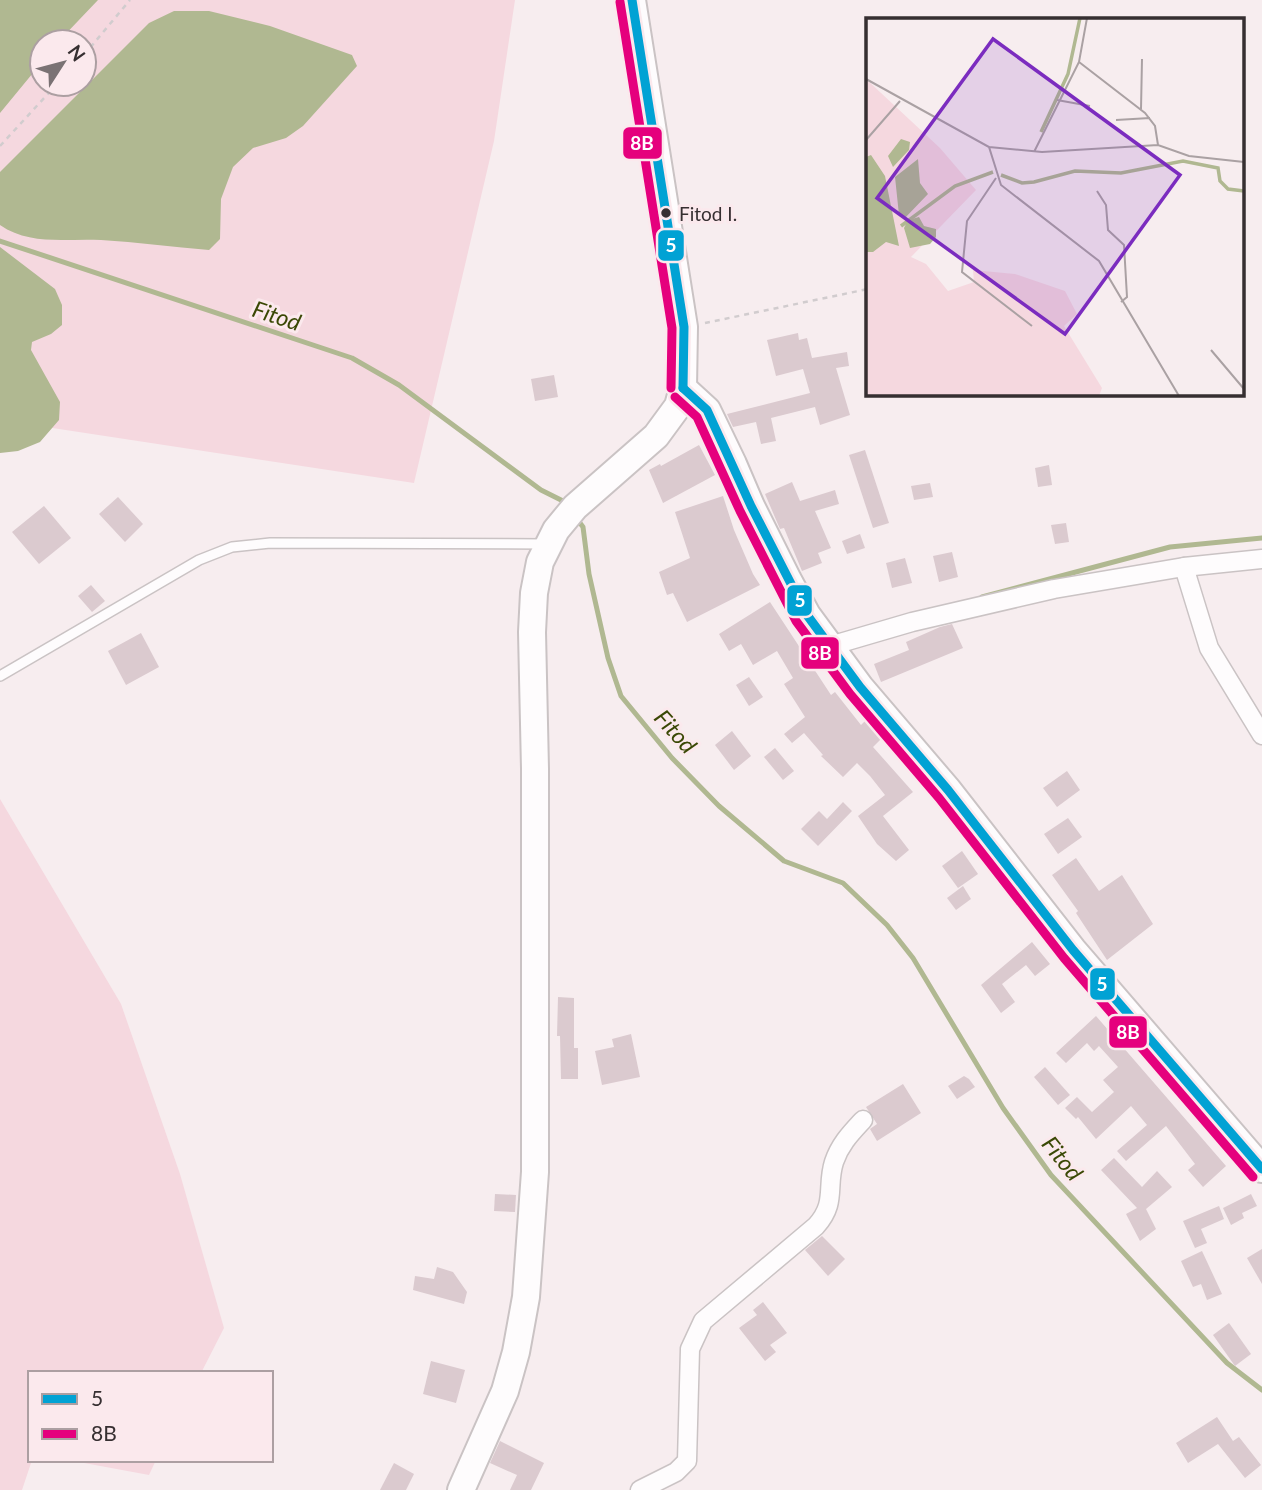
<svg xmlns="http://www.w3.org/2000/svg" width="1262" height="1490" font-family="Lato,sans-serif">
<rect width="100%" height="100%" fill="#f7edef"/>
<g fill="#f5d8df" fill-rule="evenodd">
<path d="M0,0H515L494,141L414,483L0,420ZM42,42H84V84H42Z"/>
<polygon points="0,799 121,1004 180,1174 224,1328 201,1373 30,1373 30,1460 32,1460 22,1490 0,1490"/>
<polygon points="68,1460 156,1460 149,1475"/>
</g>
<g fill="#b0b891">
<polygon points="0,0 98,0 58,42 42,42 42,62 0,113"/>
<path d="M174,11H209L270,26L352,55L357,66L303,126L286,138L253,148L233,167L221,199L220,239L209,250C173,247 137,242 101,240C66,238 30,246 0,225V172L149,23Z"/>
<polygon points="0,247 55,289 62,305 62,325 51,334 32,342 31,350 60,402 59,420 40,442 18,451 0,453"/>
</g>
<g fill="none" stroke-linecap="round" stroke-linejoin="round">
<g stroke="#b0b891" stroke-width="5">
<polyline points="0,241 352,358 399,385 541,490 563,501 567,505"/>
<polyline points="577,519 583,527 589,574 608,658 621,696 672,758 719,806 784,861 843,883 887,925 913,958 1003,1108 1051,1175 1227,1363 1262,1390"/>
<polyline points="982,597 1170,547 1262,538"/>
</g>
</g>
<g fill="#dbcacf">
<polygon points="798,333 799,340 807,338 812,358 847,352 849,366 836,368 850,415 820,425 815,407 771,418 776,441 761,444 756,422 733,427 727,414 810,393 803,369 776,376 767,340"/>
<polygon points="554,375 558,397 535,401 531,379"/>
<polygon points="699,445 715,475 663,503 649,470 660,464 661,466"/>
<polygon points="865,450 889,523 873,528 849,455"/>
<polygon points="1049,465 1052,485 1038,487 1035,468"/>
<polygon points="792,482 800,501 835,490 839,504 815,511 831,548 818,553 822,563 802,571 784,528 780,529 765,494"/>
<polygon points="930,483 933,497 914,500 911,486"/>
<polygon points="723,496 734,530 753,574 760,585 687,622 673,593 667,595 659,572 690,558 675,512"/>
<polygon points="118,497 143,524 125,542 99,514"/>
<polygon points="44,506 71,538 39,564 12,532"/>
<polygon points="1066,523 1069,542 1055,544 1051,525"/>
<polygon points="860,534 865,548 847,554 842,541"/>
<polygon points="952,552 958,577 939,582 933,556"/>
<polygon points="905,558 912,583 892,588 886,563"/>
<polygon points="91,585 105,601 92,612 78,596"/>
<polygon points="770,602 831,695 835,692 861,725 865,721 882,738 873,747 913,792 883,816 909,850 896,861 877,844 858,816 885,795 870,776 857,763 843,777 821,756 823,755 804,733 792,743 784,734 805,717 784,684 793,678 777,651 753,665 741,644 729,651 719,634"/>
<polygon points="952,624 963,648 881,682 874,664 909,650 906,642 940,627"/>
<polygon points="141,633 159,667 126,685 108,651"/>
<polygon points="749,677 763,697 749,706 736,685"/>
<polygon points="732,731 751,756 734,770 715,745"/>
<polygon points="775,748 794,771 783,780 764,757"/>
<polygon points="1067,771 1080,790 1057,807 1043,788"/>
<polygon points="843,802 852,811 818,846 801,829 819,811 827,819"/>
<polygon points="1068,818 1082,837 1058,854 1044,834"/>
<polygon points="962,851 978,874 958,888 942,866"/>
<polygon points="1076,858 1099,891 1122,875 1153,924 1107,960 1076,913 1078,911 1052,875"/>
<polygon points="963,886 971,899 956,910 947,898"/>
<polygon points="1032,942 1050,964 1035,976 1026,965 1002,984 1015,1002 1001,1013 981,985"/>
<polygon points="558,997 574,998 574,1048 578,1048 578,1079 561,1079 560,1036 557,1036"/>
<polygon points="1096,1016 1226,1166 1203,1187 1188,1170 1195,1164 1166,1126 1126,1161 1117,1151 1147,1125 1131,1106 1096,1139 1078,1117 1076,1119 1065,1108 1077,1097 1092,1112 1114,1092 1103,1080 1118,1067 1099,1046 1094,1051 1087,1043 1066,1063 1056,1053"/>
<polygon points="631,1034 640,1077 602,1085 595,1051 614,1047 612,1039"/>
<polygon points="1045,1067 1070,1095 1058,1105 1034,1077"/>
<polygon points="964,1076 969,1079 975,1087 957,1099 948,1086"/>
<polygon points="903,1084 921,1113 877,1141 870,1129 877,1124 866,1107"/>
<polygon points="1114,1158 1142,1187 1157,1171 1172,1187 1146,1209 1156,1229 1140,1241 1126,1214 1137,1208 1101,1170"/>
<polygon points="495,1194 516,1195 515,1212 494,1211"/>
<polygon points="1251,1194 1257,1206 1242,1213 1244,1218 1231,1225 1223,1208"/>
<polygon points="1219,1206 1224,1219 1201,1229 1207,1243 1195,1248 1183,1221"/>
<polygon points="822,1236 845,1259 828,1276 805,1250"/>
<polygon points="1262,1249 1262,1284 1247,1258"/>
<polygon points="1202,1251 1222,1294 1207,1300 1201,1284 1193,1287 1181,1261"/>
<polygon points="437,1267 453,1272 467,1292 464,1304 413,1290 415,1276 434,1279"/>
<polygon points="763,1302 787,1333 770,1345 776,1352 765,1361 739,1328 757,1315 753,1310"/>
<polygon points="1229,1323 1251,1354 1235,1366 1213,1335"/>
<polygon points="431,1361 465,1370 456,1403 423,1394"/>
<polygon points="1217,1417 1233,1441 1239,1437 1261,1465 1245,1478 1218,1444 1188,1463 1176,1443"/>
<polygon points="500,1441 544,1463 531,1490 510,1490 517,1475 490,1463"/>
<polygon points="394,1463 414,1474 406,1490 380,1490"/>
</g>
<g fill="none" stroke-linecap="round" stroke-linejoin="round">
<g stroke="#cac3c4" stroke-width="12">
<polyline id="lane" points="0,676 199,560 232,547 270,543 545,544"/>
</g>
<g stroke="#cac3c4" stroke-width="21">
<g id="street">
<polyline points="1184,567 1209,648 1262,735"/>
<polyline points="830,646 912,622 1054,589 1184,567 1262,559"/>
<path d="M640,1490L676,1472L687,1461L690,1349L703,1321L816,1226C837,1203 826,1187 834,1162C840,1144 851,1133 863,1120"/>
</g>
</g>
<g stroke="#cac3c4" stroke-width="30">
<g id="secondary">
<polyline points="683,388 707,410 733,464 751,506 788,580 807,615 860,687 948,790 1073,950 1262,1169"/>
<polyline points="461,1490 505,1391 516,1352 526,1297 535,1172 535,769 532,632 534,593 540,562 556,530 575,507 656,436 678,406 683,388 684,327 632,0"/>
</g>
</g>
<g stroke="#d1ccce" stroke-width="2.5" stroke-dasharray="5 5" stroke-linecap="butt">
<polyline points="84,55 130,0"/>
<polyline points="0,146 57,84"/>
<polyline points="705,323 868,289"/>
</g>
<use href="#lane" stroke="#fefcfd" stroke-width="9"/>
<use href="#street" stroke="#fefcfd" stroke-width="18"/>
<use href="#secondary" stroke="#fefcfd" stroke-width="26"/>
<g stroke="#fbe9ed" stroke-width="14">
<g id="bus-1">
<polyline points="632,0 684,327 683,388"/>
<polyline points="683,388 707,410 751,506 807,615 860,687 948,790 1073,950 1262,1169"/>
</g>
</g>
<g stroke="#fbe9ed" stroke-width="14">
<g id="bus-2">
<polyline points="620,2 672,328 671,388"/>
<polyline points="675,397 697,417 740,511 796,621 850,694 939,798 1064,958 1253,1177"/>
</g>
</g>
<use href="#bus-1" stroke="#01a2d4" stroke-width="9"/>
<use href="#bus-2" stroke="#e5007d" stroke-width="9"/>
</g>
<circle fill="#362f31" stroke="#fbe9ed" stroke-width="2.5" cx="666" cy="213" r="6"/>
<g text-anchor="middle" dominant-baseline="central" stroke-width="6" stroke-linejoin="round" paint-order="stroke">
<g font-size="19" fill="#362f31" stroke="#fbe9ed" text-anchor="start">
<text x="679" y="213">Fitod I.</text>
</g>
<g font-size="23" font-style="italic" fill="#3a4805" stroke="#fbe9ed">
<text transform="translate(277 315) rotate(18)">Fitod</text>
<text transform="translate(676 731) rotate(48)">Fitod</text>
<text transform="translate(1063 1158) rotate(51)">Fitod</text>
</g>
</g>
<g transform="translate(866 18)">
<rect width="378" height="378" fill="#f7edef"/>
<path d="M0,61L74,130L110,172L45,239L60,246L82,273L108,264L107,252L149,256L199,273L211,296L198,308L236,370L233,378H0Z" fill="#f5d8df"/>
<path d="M35,121L44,124L43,132L27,149L22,138ZM5,137L19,158L33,228L20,224L7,234H0V139ZM52,141L54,165L62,176L38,201L33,197L29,159ZM53,199L58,208L70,211V219L64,226L44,230L38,210L42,202Z" fill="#b0b891"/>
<path fill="none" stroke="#b0b891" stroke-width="3.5" d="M175,114L202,56L214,0M135,157L156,165L168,164L209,153L255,155L317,143L352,150L354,163L362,171L378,173M35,208L89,168L127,154"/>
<path fill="none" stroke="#aaa1a3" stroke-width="2" d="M213,44L279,95L289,108L292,127M0,61L123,129L135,167L233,243L313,378M191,82L224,88M275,91L276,41M250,102L284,100M0,122L34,83M123,129L176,134L292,127L323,138L378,144M168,134L213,44L221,0M130,160L101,203L96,254L166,308M231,173L240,187L242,212L258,227L261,279L255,284M345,332L378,371"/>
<path fill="#7b2cbf" fill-opacity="0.15" stroke="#7b2cbf" stroke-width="3.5" d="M127,21L314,157L199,316L11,180Z"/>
<rect width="378" height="378" fill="none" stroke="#362f31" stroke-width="3.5"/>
</g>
<g stroke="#fbe9ed" stroke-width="2.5">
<rect x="622" y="126" width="41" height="34" rx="7" fill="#e5007d"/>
<rect x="657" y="229" width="28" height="33" rx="7" fill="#01a2d4"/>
<rect x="786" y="584" width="27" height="33" rx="7" fill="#01a2d4"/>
<rect x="800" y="636" width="40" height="34" rx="7" fill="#e5007d"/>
<rect x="1089" y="967" width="27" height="34" rx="7" fill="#01a2d4"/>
<rect x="1108" y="1015" width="40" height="34" rx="7" fill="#e5007d"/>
</g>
<g font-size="19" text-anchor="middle" font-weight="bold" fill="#fff">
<text x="642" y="150">8B</text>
<text x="671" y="252">5</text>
<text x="800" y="607">5</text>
<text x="820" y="660">8B</text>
<text x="1102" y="991">5</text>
<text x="1128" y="1039">8B</text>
</g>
<rect x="28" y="1371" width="245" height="91" fill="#fbe9ed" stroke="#ac9fa2" stroke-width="2"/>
<rect x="42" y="1394" width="35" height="10" fill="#01a2d4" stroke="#ac9fa2" stroke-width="2"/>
<text x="91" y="1406" font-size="21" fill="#362f31">5</text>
<rect x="42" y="1429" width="35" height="10" fill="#e5007d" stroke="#ac9fa2" stroke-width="2"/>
<text x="91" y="1441" font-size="21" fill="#362f31">8B</text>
<g transform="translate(63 63) rotate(54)"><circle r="33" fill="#fbe9ed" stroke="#ac9fa2" stroke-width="2"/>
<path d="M0-5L12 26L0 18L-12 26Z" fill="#7a7274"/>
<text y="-10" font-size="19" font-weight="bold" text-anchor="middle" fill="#362f31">N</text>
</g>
</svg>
